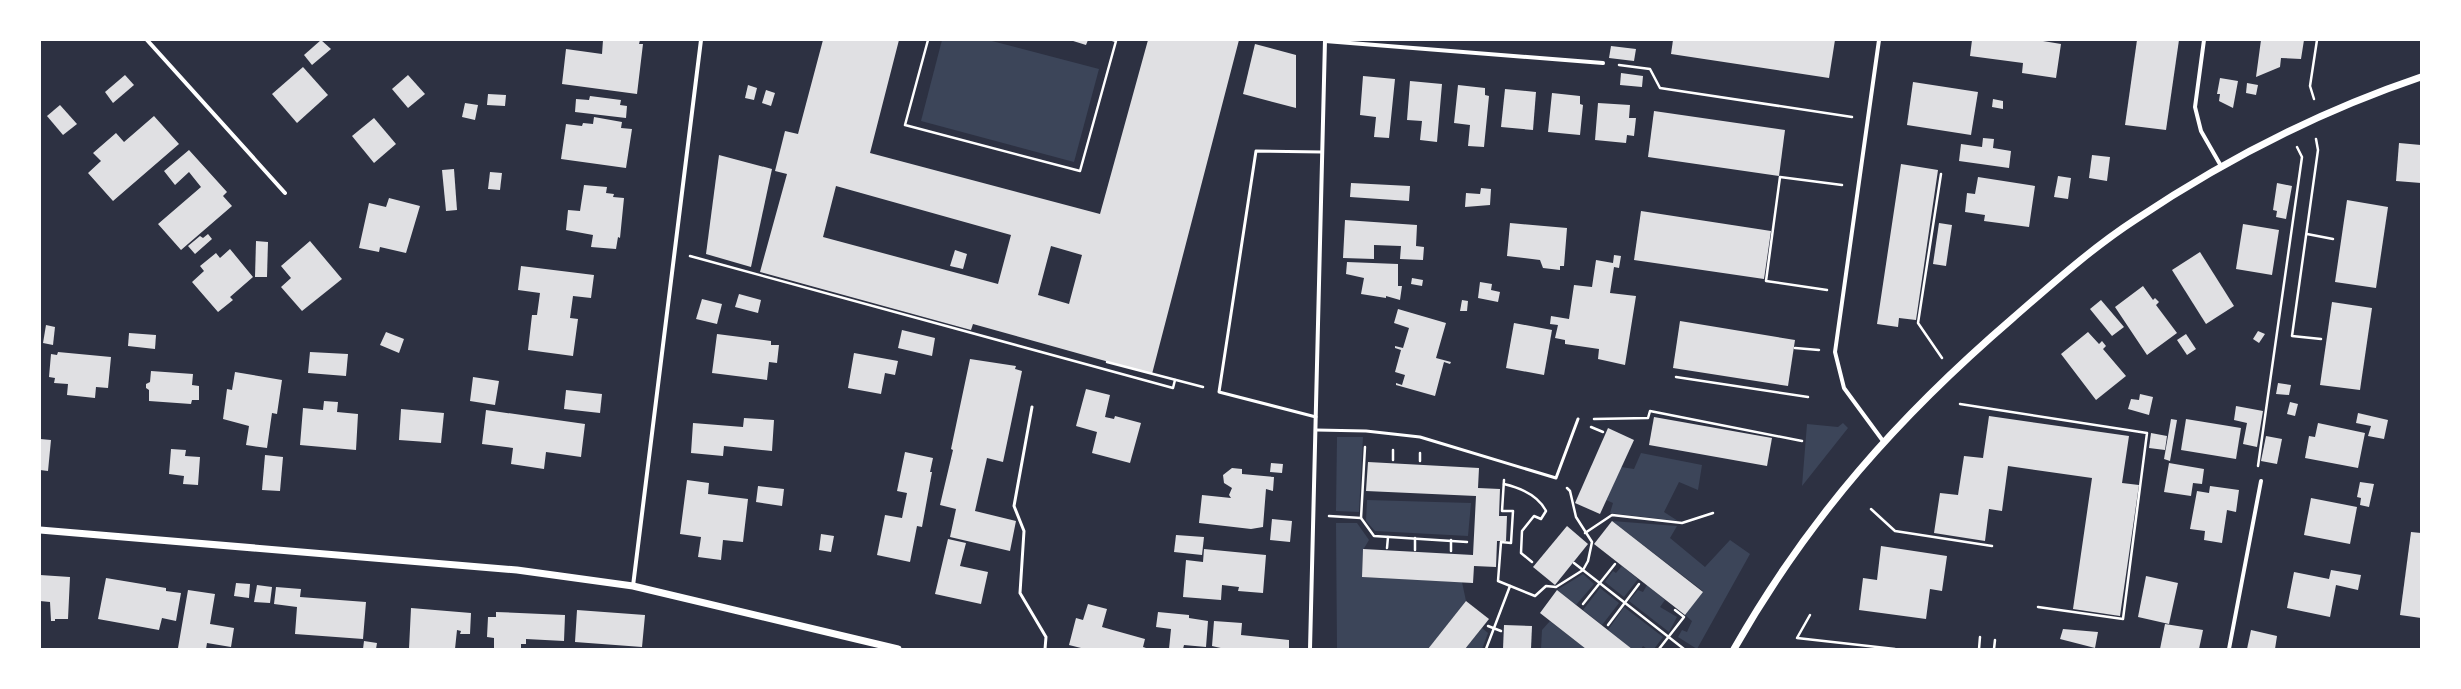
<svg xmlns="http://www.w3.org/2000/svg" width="2461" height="689" font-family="'Fira Sans',sans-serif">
<rect width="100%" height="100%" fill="#2d3142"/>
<g fill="#3c4559">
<polygon points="942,40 988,40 1099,69 1074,162 921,121"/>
<polygon points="1843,423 1848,428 1802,486 1807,424 1838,427"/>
<polygon points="1337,437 1363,437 1359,512 1336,511"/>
<polygon points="1641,453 1702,465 1698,490 1679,482 1664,512 1678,521 1610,513 1613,503 1606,500 1621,467 1634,469"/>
<polygon points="1367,500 1471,503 1468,536 1375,531 1366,521"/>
<polygon points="1612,521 1677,526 1670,538 1705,567 1730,540 1750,554 1697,649 1678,637 1682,630 1687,632 1692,621 1685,615 1703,591"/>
<polygon points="1336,523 1357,523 1369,540 1363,550 1362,577 1462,582 1466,601 1428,649 1337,649"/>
<polygon points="1622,566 1638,579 1624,597 1605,582 1613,571 1616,573"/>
<polygon points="1583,574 1594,584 1576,605 1557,590"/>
<polygon points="1647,585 1665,600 1660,607 1677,617 1669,632 1629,601 1638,590 1643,592"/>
<polygon points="1600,588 1619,603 1602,625 1583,610"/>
<polygon points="1624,607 1663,637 1654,649 1647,649 1643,646 1641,649 1632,649 1608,630"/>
<polygon points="1550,621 1586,649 1541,649 1542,630"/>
<polygon points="1482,628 1488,633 1482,649 1465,649"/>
</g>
<g fill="#e0e0e3" fill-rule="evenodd">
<polygon points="321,40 331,49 312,65 304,55"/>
<polygon points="603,40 640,40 639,44 643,44 637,94 562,84 566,49 602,54"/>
<path d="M823,40H899L870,153L1100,214L1148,40H1239L1152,374L973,324L971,330L760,272L787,174L775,171L785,131L798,134ZM836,186L1011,235L998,284L823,237ZM1051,246L1082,255L1069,304L1038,295Z"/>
<polygon points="1070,40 1088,40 1086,45"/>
<polygon points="1673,40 1835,40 1829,78 1671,54"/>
<polygon points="1972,40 2037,40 2061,44 2056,78 2022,73 2023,63 1970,56"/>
<polygon points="2137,40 2179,40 2166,130 2125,125"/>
<polygon points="2261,40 2304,40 2301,59 2281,58 2280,67 2256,77"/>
<polygon points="1255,44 1296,55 1296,108 1243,94"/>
<polygon points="1611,46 1636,49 1634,61 1609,58"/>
<polygon points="303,67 328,95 297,123 272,94"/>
<polygon points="1621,73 1643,76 1642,87 1620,85"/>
<polygon points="125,75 134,85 113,103 105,92"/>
<polygon points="408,75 425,94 408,108 392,89"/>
<polygon points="1363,76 1395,79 1389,138 1374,137 1376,117 1360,115"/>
<polygon points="2220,78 2238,81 2233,108 2219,101 2220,94 2217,94"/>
<polygon points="1410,81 1442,84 1437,142 1420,140 1422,121 1407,120"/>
<polygon points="1913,82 1978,92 1971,135 1907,125"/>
<polygon points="2247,83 2258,85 2256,95 2246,93"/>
<polygon points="748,85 757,88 754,100 745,98"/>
<polygon points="1458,85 1485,88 1485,95 1489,96 1484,147 1468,146 1470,125 1454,123"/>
<polygon points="1505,89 1536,92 1533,130 1501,127"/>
<polygon points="766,90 775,93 771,106 762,103"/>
<polygon points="1552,93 1580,96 1580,104 1583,105 1580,135 1548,132"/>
<polygon points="488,94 506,95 505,106 487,105"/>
<polygon points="590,96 621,100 620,105 627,106 626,118 575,112 576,99 589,100"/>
<polygon points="1993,99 2003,101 2003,109 1992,107"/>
<polygon points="465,103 478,105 475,120 462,117"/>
<polygon points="1598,103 1630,105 1629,118 1636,118 1634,136 1627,135 1626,143 1595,140"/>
<polygon points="60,105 77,124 63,135 47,116"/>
<polygon points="1654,111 1785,130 1779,176 1648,157"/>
<polygon points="154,116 179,144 113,201 88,173 101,161 93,153 116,133 124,142"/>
<polygon points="594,117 622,122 621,128 632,129 626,168 561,159 566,124 582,126 583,123 593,124"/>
<polygon points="374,118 396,144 374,163 352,136"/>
<polygon points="1983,138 1994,139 1993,148 2011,151 2009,168 1959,161 1961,144 1982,147"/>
<polygon points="2399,143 2421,145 2421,183 2396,181"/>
<polygon points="189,150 227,192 223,196 232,206 181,250 158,224 201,187 189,172 175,185 164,171"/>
<polygon points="719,155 772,169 751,267 706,254"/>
<polygon points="2092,155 2110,157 2107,181 2089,178"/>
<polygon points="1901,164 1938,170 1916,320 1899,318 1898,327 1877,324"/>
<polygon points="454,169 457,210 446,211 442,170"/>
<polygon points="490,172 502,173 500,190 488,189"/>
<polygon points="2058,176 2071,178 2068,199 2054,197"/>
<polygon points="1978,177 2035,186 2029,227 1984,221 1985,215 1965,212 1967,193 1975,194"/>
<polygon points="1351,183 1410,186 1409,201 1350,197"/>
<polygon points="2277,183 2292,186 2286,219 2276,217 2277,211 2273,210"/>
<polygon points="584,185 607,187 606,193 614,194 613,197 624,198 620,238 618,237 616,249 591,247 593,235 566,230 568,210 580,211"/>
<polygon points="1481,188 1491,189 1490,205 1465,207 1466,193 1480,194"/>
<polygon points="389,198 420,206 406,253 380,247 379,252 359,248 369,203 386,207"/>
<polygon points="2347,200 2388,207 2376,288 2335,282"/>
<polygon points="1641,211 1771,231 1764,279 1634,260"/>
<polygon points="1345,220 1417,225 1416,246 1424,247 1423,260 1400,259 1401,246 1374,245 1374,259 1343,258"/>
<polygon points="1510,223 1567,228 1564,266 1560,266 1560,270 1543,268 1540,260 1507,256"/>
<polygon points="1939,223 1952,225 1946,266 1933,264"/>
<polygon points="2243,224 2279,230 2272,275 2236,269"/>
<polygon points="208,234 212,239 195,254 188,246 200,236 203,238"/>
<polygon points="256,241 268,242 267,277 255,277"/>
<polygon points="310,241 342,279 302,311 281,287 291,278 281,266"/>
<polygon points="230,249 253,277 230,297 233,300 218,312 192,282 204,271 200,266 216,253 220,258"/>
<polygon points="955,250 967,254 963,269 950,266"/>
<polygon points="2200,252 2234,306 2206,324 2172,270"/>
<polygon points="1614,255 1621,256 1619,268 1614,267 1610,293 1636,296 1625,365 1598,359 1599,349 1565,344 1565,340 1555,338 1558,325 1550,324 1551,316 1569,319 1574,285 1592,287 1596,260 1613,263"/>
<polygon points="1347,262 1398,264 1398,286 1402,286 1400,300 1386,296 1386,298 1361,294 1364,278 1346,274"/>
<polygon points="521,266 594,275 591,298 573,296 570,318 578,319 573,356 528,350 532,315 537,315 540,293 518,290"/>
<polygon points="1412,278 1423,280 1422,286 1411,284"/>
<polygon points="1480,282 1492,284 1491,290 1500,292 1498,302 1478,298"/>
<polygon points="2143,286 2153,300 2155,298 2159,302 2156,305 2177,333 2147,355 2115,307"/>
<polygon points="739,294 761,300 758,313 735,307"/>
<polygon points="702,299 722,304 717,324 696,319"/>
<polygon points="1462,300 1468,301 1467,311 1460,311"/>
<polygon points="2101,300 2124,327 2112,336 2090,309"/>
<polygon points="2332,302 2372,308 2360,390 2320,385"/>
<polygon points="1398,309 1446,323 1436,358 1451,362 1450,364 1444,362 1435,396 1396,385 1396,383 1402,385 1405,375 1395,372 1401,350 1395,348 1395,346 1403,348 1409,328 1394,323"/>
<polygon points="1680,321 1795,340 1788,386 1673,368"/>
<polygon points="1514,323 1552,330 1544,375 1506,368"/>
<polygon points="46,325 55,327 53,345 43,343"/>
<polygon points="902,330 935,338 932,356 898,348"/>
<polygon points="2258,331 2265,334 2259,343 2253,339"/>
<polygon points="386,332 404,339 399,353 380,345"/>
<polygon points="2088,332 2099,344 2102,341 2106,346 2103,349 2126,376 2096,400 2061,354"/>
<polygon points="129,333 156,335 155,349 128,346"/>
<polygon points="717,334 771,341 771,345 779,345 777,363 769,362 767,380 712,373"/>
<polygon points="2186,334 2196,349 2187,355 2177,340"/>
<polygon points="58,352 111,357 108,388 96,387 95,398 67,395 68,384 54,383 55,378 49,377 51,354 57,355"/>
<polygon points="310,352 348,354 346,376 308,373"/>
<polygon points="854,353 898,361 895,375 885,373 881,394 848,388"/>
<polygon points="970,359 1016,366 1015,369 1022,371 1003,462 987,458 975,511 1016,521 1010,551 950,537 956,509 940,505 953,450 951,449"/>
<polygon points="151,371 193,374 192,385 199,386 199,400 192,400 191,404 149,401 149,390 146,388 146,384 150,382"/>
<polygon points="235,372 282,380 277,414 272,413 267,448 246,445 249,426 223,419 227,389 232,390"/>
<polygon points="473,377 499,381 495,405 470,401"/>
<polygon points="2278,383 2291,385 2289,395 2276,394"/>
<polygon points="1086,389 1110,395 1105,417 1114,419 1115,416 1141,423 1130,463 1092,453 1097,432 1076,426"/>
<polygon points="566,390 602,394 600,413 564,409"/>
<polygon points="2140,394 2153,397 2149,415 2128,409 2131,399 2139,400"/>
<polygon points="324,401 338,402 337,412 358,414 356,450 300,445 303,408 323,410"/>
<polygon points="2290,402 2298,404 2295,416 2287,414"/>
<polygon points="2236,406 2263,411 2257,447 2243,444 2247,423 2234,420"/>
<polygon points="401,409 444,413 441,443 399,440"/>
<polygon points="486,410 585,424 581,457 546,452 544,469 511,464 513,448 482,444"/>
<polygon points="2358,413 2388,420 2384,439 2368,436 2371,426 2356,423"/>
<polygon points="1989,416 2129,436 2122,483 2139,485 2120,616 2073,609 2092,478 2008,466 2002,511 1989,509 1985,541 1934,533 1940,493 1958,495 1964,456 1983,458"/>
<polygon points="1654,417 1772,438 1767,466 1649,445"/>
<polygon points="744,418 774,420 772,451 724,446 723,456 691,453 693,423 743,427"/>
<polygon points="2171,419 2177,420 2170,461 2164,459"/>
<polygon points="2186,419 2241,428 2236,459 2181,450"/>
<polygon points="2318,423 2365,433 2358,468 2305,458 2309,436 2315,437"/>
<polygon points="1608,428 1634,440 1600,514 1575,503"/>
<polygon points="2151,433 2167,436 2165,450 2149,448"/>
<polygon points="2266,436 2282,439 2277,464 2261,461"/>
<polygon points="40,439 51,440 48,471 40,470"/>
<polygon points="171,449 186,450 185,456 200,457 198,485 183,484 184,476 169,474"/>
<polygon points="905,452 933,458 930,472 932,472 922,527 917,526 910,562 877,555 885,515 902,518 907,493 897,491"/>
<polygon points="265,455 283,457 280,491 262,490"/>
<polygon points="1368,462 1479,468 1478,488 1500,489 1499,516 1507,516 1506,541 1497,541 1496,567 1474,566 1473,583 1362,577 1363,549 1473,555 1476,496 1366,491"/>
<polygon points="1271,463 1283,464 1282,473 1270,472"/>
<polygon points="2169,463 2204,469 2202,484 2193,483 2191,496 2164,492"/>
<polygon points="1232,468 1242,469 1242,474 1274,477 1273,491 1266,489 1263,527 1251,529 1199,523 1202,495 1231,498 1229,495 1232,488 1224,483 1223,475"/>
<polygon points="687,480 709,483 708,494 748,499 743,542 723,540 721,560 698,557 701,537 680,534"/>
<polygon points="2360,482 2374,484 2369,507 2360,505 2361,498 2357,497"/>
<polygon points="758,486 784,489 782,506 756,502"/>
<polygon points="2210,486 2239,490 2236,512 2227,510 2222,543 2204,540 2205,531 2190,529 2197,491 2209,493"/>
<polygon points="2311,498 2357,507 2350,544 2304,535"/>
<polygon points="1272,519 1292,521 1290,542 1270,540"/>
<polygon points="1612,521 1703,592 1685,615 1594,544"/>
<polygon points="1567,526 1588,544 1555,585 1533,567"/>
<polygon points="2411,532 2421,533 2421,618 2400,615"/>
<polygon points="821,534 834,536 831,552 819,550"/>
<polygon points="1176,535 1204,537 1202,555 1174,552"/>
<polygon points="948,539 966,543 960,566 988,572 981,604 935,594"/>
<polygon points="1881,546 1947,556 1942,591 1930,589 1926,619 1859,610 1863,578 1877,580"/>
<polygon points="1204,549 1266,555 1263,593 1238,591 1239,587 1222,585 1221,600 1183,597 1186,560 1203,562"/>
<polygon points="2331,570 2361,575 2358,590 2336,585 2330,617 2287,608 2294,572 2329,579"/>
<polygon points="40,575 70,577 68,619 55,619 55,621 51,621 50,602 40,601"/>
<polygon points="2146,576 2178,583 2169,624 2138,617"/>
<polygon points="106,578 166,588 166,591 181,593 176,621 162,618 159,630 98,619"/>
<polygon points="236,583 250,584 249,598 234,596"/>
<polygon points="257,585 272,587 270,603 254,602"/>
<polygon points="276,587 301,589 300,597 366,602 363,639 295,634 297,607 274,604"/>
<polygon points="188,590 215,594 210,624 234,628 231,647 207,643 206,649 178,648"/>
<polygon points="1557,590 1576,605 1632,649 1586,649 1540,613"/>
<polygon points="1466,601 1489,619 1465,649 1428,649"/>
<polygon points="1088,604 1107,609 1102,627 1145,639 1143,647 1149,649 1085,649 1069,645 1076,618 1083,620"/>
<polygon points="411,608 471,613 470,634 460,634 461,631 457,630 455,649 409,649"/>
<polygon points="577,610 645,615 642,647 575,642"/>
<polygon points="496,612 565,615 564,641 526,639 526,644 521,644 521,649 494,649 494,638 487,637 488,617 496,617"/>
<polygon points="1158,612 1189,615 1189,618 1208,621 1206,647 1184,645 1183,649 1169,649 1171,629 1156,627"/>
<polygon points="1214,621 1242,623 1241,635 1289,640 1289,649 1225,649 1212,646"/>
<polygon points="2165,624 2203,630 2199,649 2160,649"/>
<polygon points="1504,625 1532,626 1531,649 1503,649"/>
<polygon points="2063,629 2098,632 2095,648 2060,639"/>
<polygon points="2251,630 2277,636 2275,649 2247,649"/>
<polygon points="364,641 377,643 376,649 363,649"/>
</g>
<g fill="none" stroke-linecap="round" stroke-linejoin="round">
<g stroke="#fff" stroke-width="2.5">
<polyline points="928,40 905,125 1080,171 1116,41 1113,40"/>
<polyline points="1619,65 1650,69 1660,88 1852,117"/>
<polyline points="2314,99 2310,86 2317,40"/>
<polyline points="2316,139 2318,150 2292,336 2321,339"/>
<polyline points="1941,174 1918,323 1942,358"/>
<polyline points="2307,234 2333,239"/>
<polyline points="690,256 1173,388 1175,380"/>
<polyline points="1827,290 1766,281 1780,177 1842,185"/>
<polyline points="1795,348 1819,350"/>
<polyline points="1107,362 1203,387"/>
<polyline points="1676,377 1808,397"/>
<polyline points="1960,404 2147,433 2123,619 2038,607"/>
<polyline points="1594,419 1648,418 1650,411 1802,441"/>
<polyline points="1591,427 1603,432"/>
<polyline points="1365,447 1361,518 1374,536 1467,542"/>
<polyline points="1420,453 1420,461"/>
<polyline points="1393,460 1393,450"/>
<polyline points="2258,466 2302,157 2297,147"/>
<polyline points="1504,480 1502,511 1513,511 1511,543 1501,542 1498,581 1535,596 1546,586 1556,587 1583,570 1588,561 1592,542 1576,517 1570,491 1567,488"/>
<path d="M1504,484C1521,488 1538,495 1546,511L1541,519L1534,516L1522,531L1521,553L1532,562"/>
<polyline points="1871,509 1895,531 1992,546"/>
<polyline points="1329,516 1361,518"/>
<polyline points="1585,533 1612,515 1682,523 1713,513"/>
<polyline points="1387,548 1388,537"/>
<polyline points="1415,550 1415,538"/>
<polyline points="1451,551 1451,540"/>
<polyline points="1574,563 1684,649"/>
<polyline points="1583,604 1615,564"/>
<polyline points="1810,615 1797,638 1895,649"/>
<polyline points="1608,625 1639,584"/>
<polyline points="1488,626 1501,631"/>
<polyline points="1486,649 1510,586"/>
<polyline points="1659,649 1684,617 1675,610"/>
<polyline points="1979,649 1980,637"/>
<polyline points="1994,649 1995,640"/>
</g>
<g stroke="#fff" stroke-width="3">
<polyline points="1032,407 1014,506 1024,531 1020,593 1046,637 1045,649"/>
<polyline points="1316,417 1219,392 1256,151 1322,152"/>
<polyline points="1316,430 1366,431 1420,437 1556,478 1578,419"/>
</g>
<g stroke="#fff" stroke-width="4">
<polyline points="147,40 285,193"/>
<polyline points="1879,40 1835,352 1844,388 1883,441"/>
<polyline points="2204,40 2195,107 2201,131 2221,166"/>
<polyline points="1325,41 1603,63"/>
<polyline points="633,586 701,40"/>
<polyline points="1310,649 1325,40"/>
<polyline points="2229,649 2261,481"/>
</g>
<g stroke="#fff" stroke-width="7">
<polyline points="40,530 517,570 633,586 898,649"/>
<path d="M1734,649C1809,517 1899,416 2013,318C2052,284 2092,248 2135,220C2223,161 2320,111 2421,77"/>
</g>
</g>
<rect width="2461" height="689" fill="none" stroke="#ffffff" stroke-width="82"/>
</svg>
